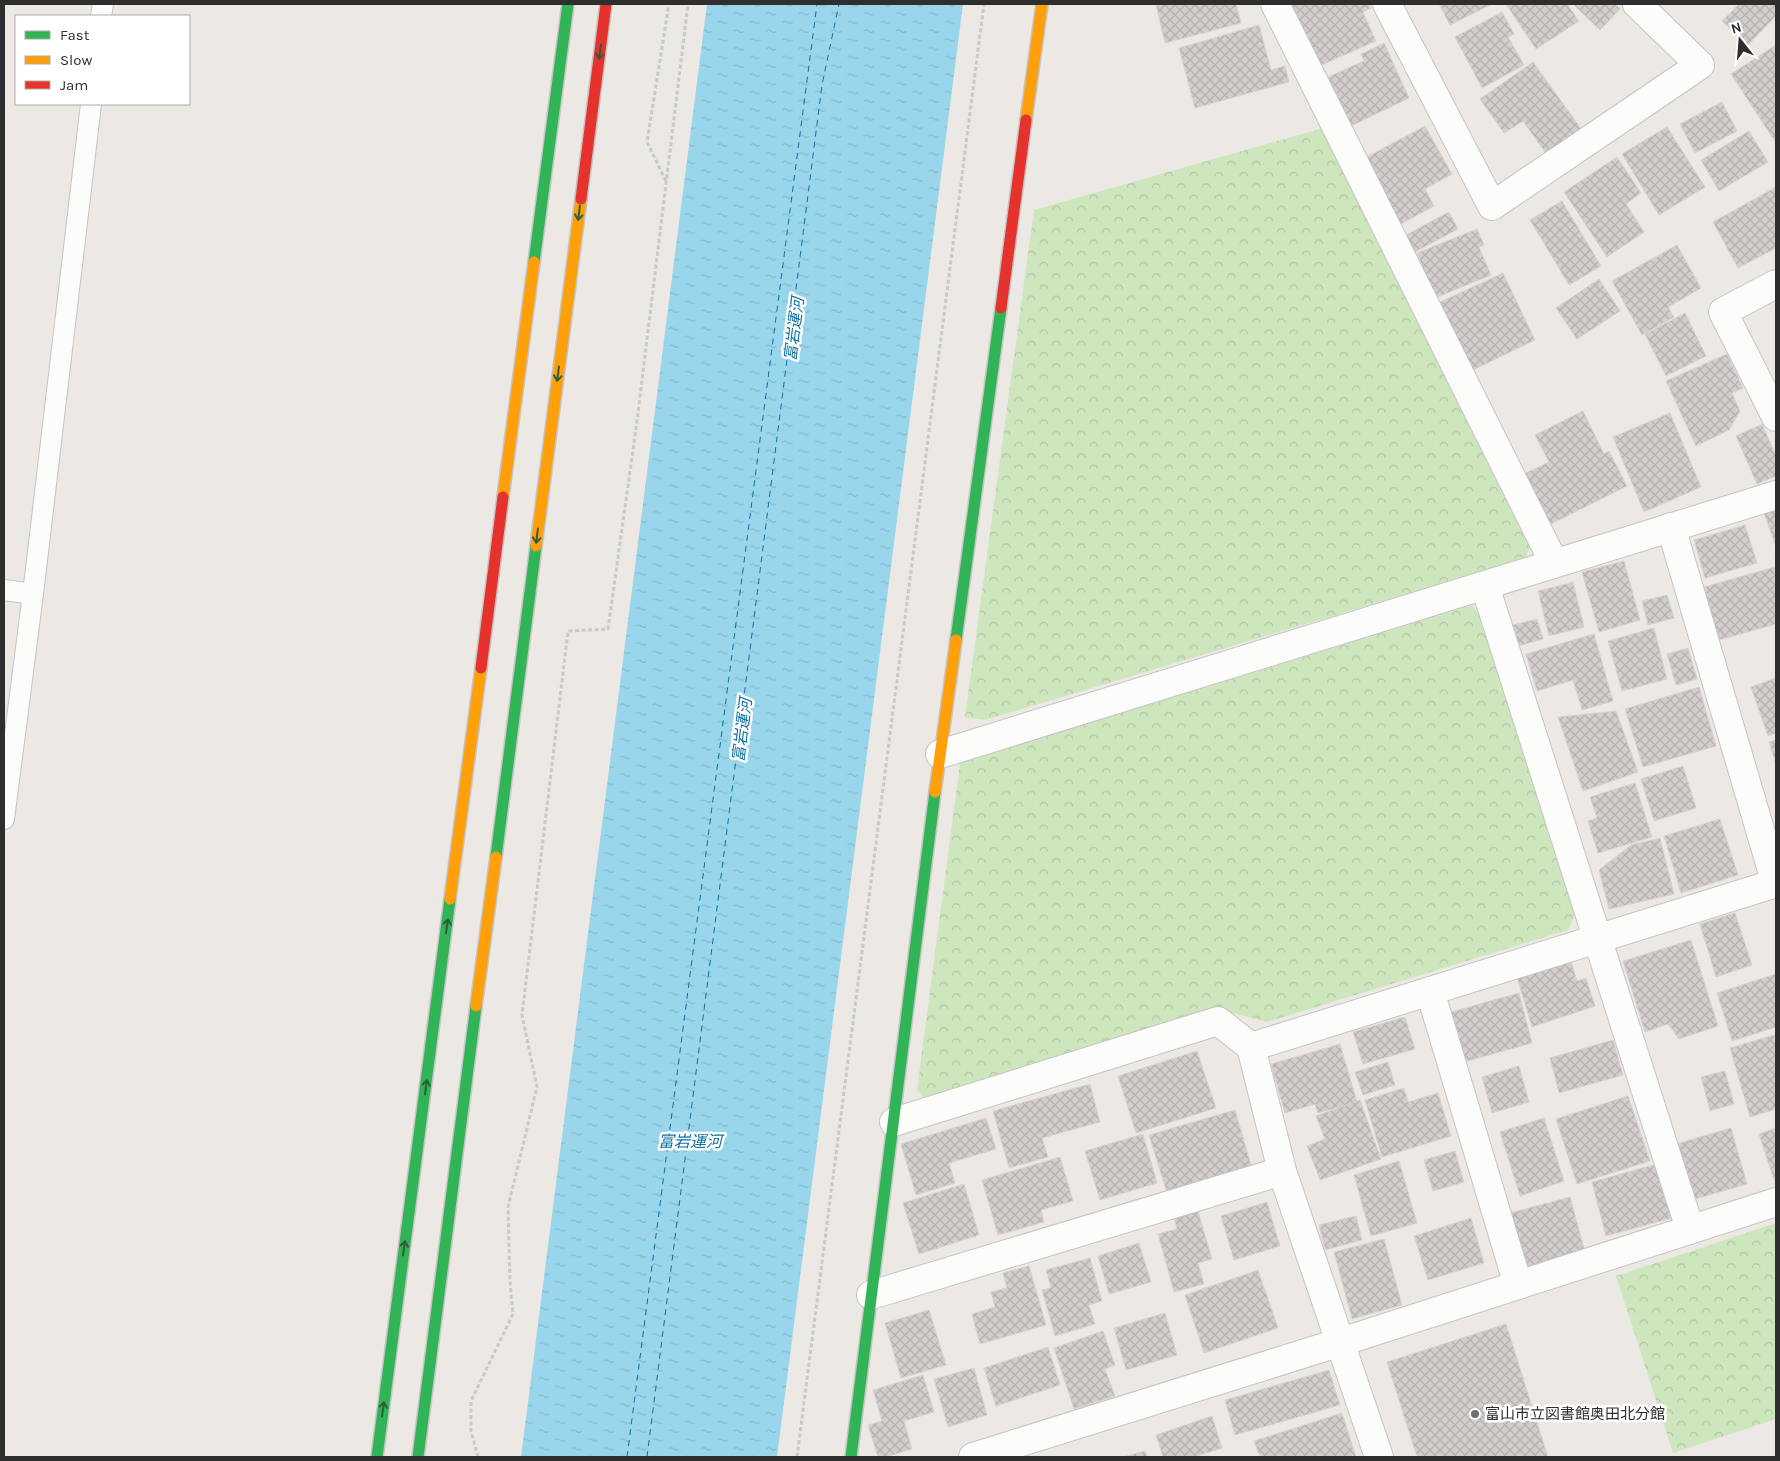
<svg xmlns="http://www.w3.org/2000/svg" width="1780" height="1461" font-family="Karla,'Noto Sans JP',sans-serif">
<defs>
<pattern id="forest-crowns" width="20" height="18" patternUnits="userSpaceOnUse" patternTransform="scale(1.25)"><rect width="20" height="18" fill="#cee6be"/><path d="M2 6a3 3 0 1 1 6 0M12 15a3 3 0 1 1 6 0" fill="none" stroke="#b1c6a4"/></pattern>
<pattern id="water-ripples" width="26" height="14" patternUnits="userSpaceOnUse" patternTransform="scale(1.25)"><rect width="26" height="14" fill="#99d6ec"/><path d="M2 4q2-2 4 0t4 0M15 11q2-2 4 0t4 0" fill="none" stroke="#84b8cb"/></pattern>
<pattern id="building-cross-hatch" width="8" height="8" patternUnits="userSpaceOnUse" patternTransform="scale(1.25)"><rect width="8" height="8" fill="#d1cecb"/><path d="M0 0l8 8M0 8l8-8" fill="none" stroke="#b4b1af"/></pattern>
</defs>
<rect width="100%" height="100%" fill="#ece8e4"/>
<g fill="url(#forest-crowns)">
<polygon points="1323,128 1532,540 1526,558 985,720 965,717 1034,210"/>
<polygon points="1473,605 1481,620 1575,913 1568,930 1267,1022 1215,1008 924,1098 917,1090 960,763"/>
<polygon points="1776,1223 1776,1419 1673,1453 1616,1276"/>
</g>
<polygon fill="url(#water-ripples)" points="707,4 963,4 777,1457 521,1457"/>
<g fill="none" stroke-linecap="round" stroke-linejoin="round">
<g stroke="#0d6fa3" stroke-width="1" stroke-dasharray="6 5" stroke-linecap="butt">
<polyline points="627,1457 817,4"/>
<polyline points="647,1457 822,85 839,4"/>
</g>
</g>
<g fill="url(#building-cross-hatch)" stroke="#d7d4d0">
<polygon points="1160,4 1236,4 1241,23 1165,43 1156,5"/>
<polygon points="1288,4 1369,4 1371,8 1363,12 1376,41 1317,67"/>
<polygon points="1439,4 1492,4 1450,25"/>
<polygon points="1506,4 1567,4 1579,21 1536,49"/>
<polygon points="1573,4 1615,4 1620,9 1600,30"/>
<polygon points="1739,4 1776,4 1776,16 1747,46 1722,21"/>
<polygon points="1502,12 1514,34 1508,37 1524,65 1482,88 1455,37"/>
<polygon points="1259,25 1271,70 1285,66 1289,82 1195,108 1179,48"/>
<polygon points="1384,43 1409,98 1351,126 1328,77 1364,61 1361,54"/>
<polygon points="1776,45 1776,143 1731,74"/>
<polygon points="1533,62 1582,130 1547,155 1523,121 1504,133 1480,99"/>
<polygon points="1722,102 1737,131 1695,153 1680,124"/>
<polygon points="1425,126 1452,174 1425,189 1434,206 1401,224 1365,158"/>
<polygon points="1667,127 1705,187 1659,215 1622,154"/>
<polygon points="1749,131 1768,162 1719,191 1701,160"/>
<polygon points="1617,157 1641,193 1626,204 1644,232 1607,257 1564,192"/>
<polygon points="1776,187 1776,248 1738,268 1713,222"/>
<polygon points="1562,201 1601,266 1569,285 1530,220"/>
<polygon points="1449,212 1458,229 1415,252 1406,235"/>
<polygon points="1477,229 1484,245 1479,247 1491,275 1435,298 1417,253"/>
<polygon points="1677,245 1701,288 1668,307 1674,317 1642,335 1612,281"/>
<polygon points="1503,273 1535,340 1467,373 1434,305"/>
<polygon points="1599,279 1620,311 1577,339 1556,308"/>
<polygon points="1685,313 1706,356 1666,376 1645,334"/>
<polygon points="1727,354 1743,388 1732,393 1740,411 1729,430 1696,446 1666,381"/>
<polygon points="1583,411 1604,454 1609,451 1627,486 1547,526 1522,475 1549,462 1535,435"/>
<polygon points="1670,413 1701,487 1644,512 1613,437"/>
<polygon points="1762,424 1776,456 1776,476 1757,484 1736,436"/>
<polygon points="1776,509 1776,547 1764,513"/>
<polygon points="1745,525 1757,563 1705,578 1694,540"/>
<polygon points="1624,561 1640,620 1599,632 1582,572"/>
<polygon points="1775,567 1776,624 1719,640 1704,587"/>
<polygon points="1573,582 1584,627 1549,636 1538,591"/>
<polygon points="1667,595 1674,618 1648,625 1642,601"/>
<polygon points="1537,619 1543,639 1515,647 1509,626"/>
<polygon points="1654,628 1667,679 1622,691 1608,641"/>
<polygon points="1594,634 1613,701 1582,710 1573,680 1537,691 1526,654"/>
<polygon points="1688,648 1697,679 1676,685 1667,654"/>
<polygon points="1776,678 1776,733 1768,736 1751,687"/>
<polygon points="1699,687 1716,746 1643,767 1625,709"/>
<polygon points="1616,711 1638,772 1583,791 1558,717"/>
<polygon points="1776,740 1776,765 1769,742"/>
<polygon points="1683,766 1696,808 1654,821 1641,779"/>
<polygon points="1635,783 1652,837 1598,853 1588,821 1597,818 1590,797"/>
<polygon points="1720,819 1738,875 1681,893 1664,836"/>
<polygon points="1660,838 1674,894 1609,909 1599,870 1631,845"/>
<polygon points="1735,913 1752,965 1716,977 1700,924"/>
<polygon points="1691,940 1718,1026 1679,1039 1668,1024 1645,1032 1623,961"/>
<polygon points="1569,954 1577,981 1586,978 1595,1006 1532,1027 1515,971"/>
<polygon points="1776,974 1776,1027 1732,1041 1717,993"/>
<polygon points="1519,993 1532,1043 1464,1062 1451,1012"/>
<polygon points="1405,1017 1415,1049 1363,1064 1353,1032"/>
<polygon points="1774,1035 1776,1042 1776,1109 1750,1117 1730,1048"/>
<polygon points="1613,1040 1623,1075 1559,1093 1550,1058"/>
<polygon points="1340,1044 1357,1102 1318,1113 1315,1104 1285,1113 1271,1064"/>
<polygon points="1197,1051 1216,1108 1136,1133 1118,1076"/>
<polygon points="1388,1062 1395,1085 1363,1095 1355,1072"/>
<polygon points="1519,1066 1529,1102 1492,1113 1482,1077"/>
<polygon points="1725,1071 1734,1104 1710,1111 1701,1077"/>
<polygon points="1090,1084 1100,1122 1042,1138 1048,1157 1009,1168 993,1111"/>
<polygon points="1404,1088 1408,1102 1438,1093 1451,1136 1382,1157 1365,1100"/>
<polygon points="1628,1096 1650,1161 1577,1184 1556,1119"/>
<polygon points="1360,1100 1381,1159 1320,1180 1307,1146 1325,1139 1316,1116"/>
<polygon points="1235,1110 1252,1168 1167,1193 1149,1135"/>
<polygon points="986,1118 996,1149 949,1163 955,1183 916,1195 901,1144"/>
<polygon points="1544,1118 1564,1181 1520,1196 1500,1132"/>
<polygon points="1731,1128 1747,1184 1692,1200 1676,1144"/>
<polygon points="1776,1128 1776,1180 1774,1180 1759,1134"/>
<polygon points="1143,1134 1157,1183 1100,1200 1085,1151"/>
<polygon points="1455,1151 1464,1182 1433,1191 1424,1160"/>
<polygon points="1060,1157 1073,1201 1041,1210 1044,1222 998,1235 982,1180"/>
<polygon points="1399,1161 1417,1223 1371,1236 1354,1175"/>
<polygon points="1657,1164 1672,1218 1606,1236 1592,1182"/>
<polygon points="964,1184 979,1235 919,1254 903,1203"/>
<polygon points="1570,1197 1585,1252 1521,1270 1506,1214"/>
<polygon points="1267,1202 1280,1246 1234,1260 1221,1216"/>
<polygon points="1198,1211 1212,1259 1198,1263 1204,1284 1174,1292 1158,1234 1177,1229 1174,1218"/>
<polygon points="1356,1216 1362,1240 1325,1250 1319,1225"/>
<polygon points="1471,1218 1484,1263 1428,1280 1414,1236"/>
<polygon points="1384,1239 1402,1305 1352,1319 1334,1252"/>
<polygon points="1139,1243 1151,1282 1109,1294 1098,1256"/>
<polygon points="1090,1258 1102,1301 1089,1305 1095,1324 1055,1336 1042,1290 1051,1288 1046,1270"/>
<polygon points="1029,1266 1046,1325 980,1344 972,1314 995,1307 991,1292 1007,1288 1003,1273"/>
<polygon points="1258,1270 1278,1328 1204,1353 1185,1295"/>
<polygon points="929,1310 946,1365 901,1378 885,1323"/>
<polygon points="1165,1313 1177,1355 1126,1370 1114,1328"/>
<polygon points="1506,1324 1548,1457 1417,1457 1387,1362"/>
<polygon points="1103,1331 1115,1365 1105,1369 1115,1396 1074,1409 1054,1348"/>
<polygon points="1048,1347 1060,1385 996,1406 984,1368"/>
<polygon points="974,1368 987,1415 948,1427 934,1379"/>
<polygon points="1329,1370 1340,1405 1235,1435 1225,1400"/>
<polygon points="923,1375 934,1412 904,1421 912,1449 886,1457 878,1457 868,1425 882,1421 873,1390"/>
<polygon points="1342,1413 1356,1457 1260,1457 1254,1441"/>
<polygon points="1212,1416 1222,1448 1194,1457 1163,1457 1156,1435"/>
<polygon points="1145,1451 1147,1457 1123,1457"/>
</g>
<g fill="none" stroke-linecap="round" stroke-linejoin="round">
<g stroke="#c5c4c5" stroke-width="22">
<g id="lane">
<polyline points="101,16 103,4"/>
<polyline points="4,590 33,594"/>
<polyline points="4,819 33,594 91,104"/>
</g>
</g>
<g stroke="#c5c4c5" stroke-width="30">
<g id="street">
<polyline points="1275,4 1554,563"/>
<polyline points="1387,4 1492,206 1700,65 1637,4"/>
<polyline points="1776,284 1723,312 1776,417"/>
<polyline points="1671,527 1776,884"/>
<polyline points="1485,586 1690,1229"/>
<polyline points="940,754 1776,495"/>
<polyline points="1430,991 1518,1285"/>
<polyline points="1251,1047 1776,883"/>
<polyline points="894,1122 1218,1021 1251,1047 1282,1171 1379,1457"/>
<polyline points="871,1295 1282,1171"/>
<polyline points="973,1457 1341,1342 1776,1202"/>
</g>
</g>
<g stroke="#c5c4c5" stroke-width="14">
<g id="fast">
<polyline points="534,262 568,4"/>
<polyline points="956,640 1001,308"/>
<polyline points="496,857 536,546"/>
<polyline points="377,1457 450,899"/>
<polyline points="418,1457 476,1006"/>
<polyline points="851,1457 935,792"/>
</g>
</g>
<g stroke="#c5c4c5" stroke-width="14">
<g id="slow">
<polyline points="1026,120 1042,4"/>
<polyline points="503,497 534,262"/>
<polyline points="536,546 581,199"/>
<polyline points="935,792 956,640"/>
<polyline points="450,899 481,668"/>
<polyline points="476,1006 496,857"/>
</g>
</g>
<g stroke="#c5c4c5" stroke-width="14">
<g id="jam">
<polyline points="581,199 606,4"/>
<polyline points="1001,308 1026,120"/>
<polyline points="481,668 503,497"/>
</g>
</g>
<g stroke="#c9c9c8" stroke-width="3" stroke-dasharray="4 2.5" stroke-linecap="butt">
<polyline points="666,181 647,142 669,4"/>
<polyline points="478,1457 471,1431 471,1401 513,1314 510,1282 508,1207 537,1087 522,1015 568,631 608,629 637,421 688,4"/>
<polyline points="797,1457 984,4"/>
</g>
<use href="#lane" stroke="#fcfcfb" stroke-width="20"/>
<use href="#street" stroke="#fcfcfb" stroke-width="28"/>
<use href="#fast" stroke="#30b455" stroke-width="11"/>
<use href="#slow" stroke="#ff9f0a" stroke-width="11"/>
<use href="#jam" stroke="#e5322d" stroke-width="11"/>
</g>
<defs><path id="oneway-shaft" d="M-6 0H5M1.5-3L5.5 0L1.5 3" fill="none" stroke-width="1.6" stroke-linecap="round" stroke-linejoin="round" transform="scale(1.25)"/></defs>
<g stroke="#2f5d3c">
<use href="#oneway-shaft" transform="translate(600 52) rotate(97)"/>
<use href="#oneway-shaft" transform="translate(579 213) rotate(97)"/>
<use href="#oneway-shaft" transform="translate(558 374) rotate(97)"/>
<use href="#oneway-shaft" transform="translate(537 536) rotate(97)"/>
<use href="#oneway-shaft" transform="translate(447 926) rotate(-82)"/>
<use href="#oneway-shaft" transform="translate(426 1087) rotate(-82)"/>
<use href="#oneway-shaft" transform="translate(404 1248) rotate(-82)"/>
<use href="#oneway-shaft" transform="translate(383 1409) rotate(-82)"/>
</g>
<circle fill="#706f6e" stroke="#fff" stroke-width="2" cx="1475" cy="1414" r="5"/>
<g text-anchor="middle" dominant-baseline="central" stroke-width="5" stroke-linejoin="round" paint-order="stroke">
<g font-size="15" fill="#2e2e2e" stroke="#fff" text-anchor="start">
<text x="1485" y="1414">富山市立図書館奥田北分館</text>
</g>
<g font-size="16" font-style="italic" fill="#0d6fa3" stroke="#fff">
<text transform="translate(794 329) rotate(-83)">富岩運河</text>
<text transform="translate(742 730) rotate(-83)">富岩運河</text>
<text x="690" y="1141">富岩運河</text>
</g>
</g>
<rect width="1780" height="1461" fill="none" stroke="#2e2e2e" stroke-width="10"/>
<rect x="15" y="15" width="175" height="90" fill="#ffffff" stroke="#ababab"/>
<rect x="25" y="31" width="25" height="8" fill="#30b455" stroke="#ababab"/>
<text x="60" y="40" font-size="15" fill="#2e2e2e">Fast</text>
<rect x="25" y="56" width="25" height="8" fill="#ff9f0a" stroke="#ababab"/>
<text x="60" y="65" font-size="15" fill="#2e2e2e">Slow</text>
<rect x="25" y="81" width="25" height="8" fill="#e5322d" stroke="#ababab"/>
<text x="60" y="90" font-size="15" fill="#2e2e2e">Jam</text>
<g transform="translate(1740 40) rotate(343)" stroke="#ffffff" stroke-width="4" paint-order="stroke">
<path d="M0-4L9 19L0 12L-9 19Z" fill="#2e2e2e"/>
<text y="-8" font-size="14" font-weight="bold" text-anchor="middle" fill="#2e2e2e">N</text>
</g>
</svg>
